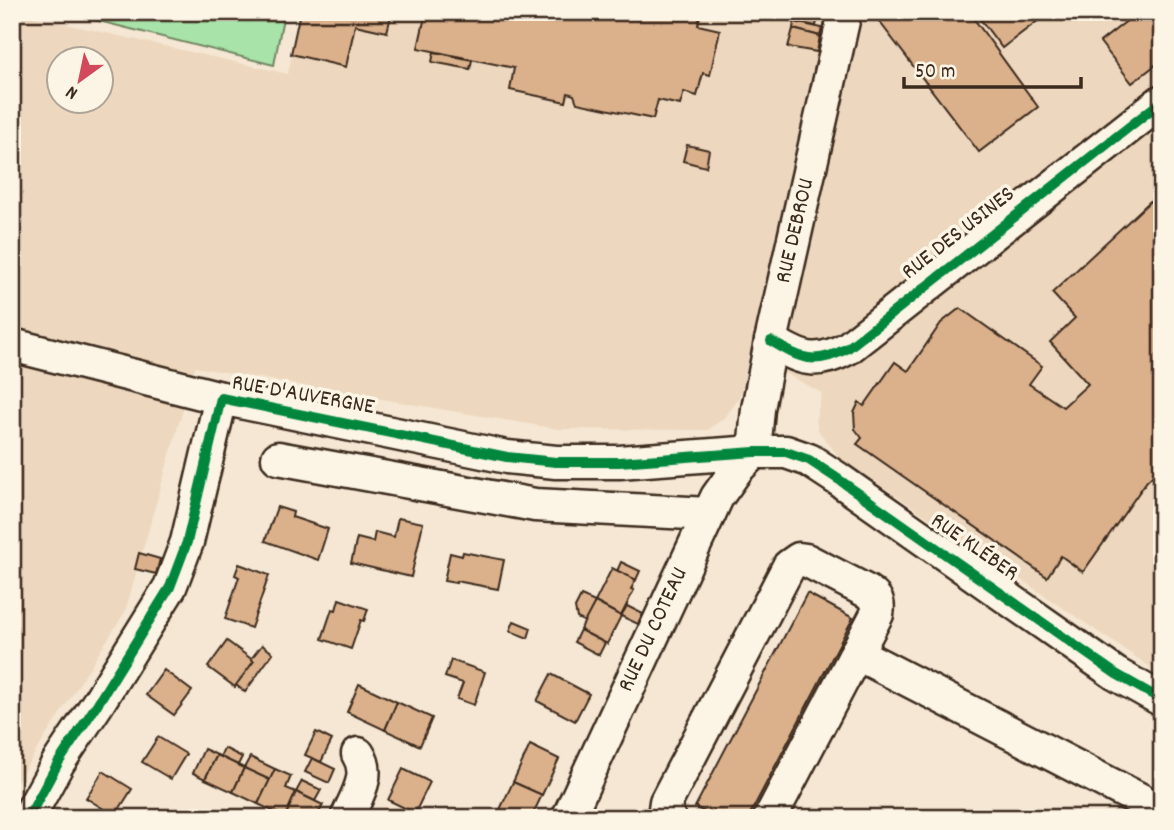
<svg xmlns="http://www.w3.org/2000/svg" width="1174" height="830" font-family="Dekko,sans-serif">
<rect width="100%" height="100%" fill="#f5e7d3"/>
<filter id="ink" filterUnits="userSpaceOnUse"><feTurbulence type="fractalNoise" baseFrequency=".0143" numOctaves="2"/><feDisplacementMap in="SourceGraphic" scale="14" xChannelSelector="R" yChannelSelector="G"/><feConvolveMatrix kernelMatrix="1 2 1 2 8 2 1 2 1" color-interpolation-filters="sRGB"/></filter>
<g filter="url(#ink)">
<path fill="#edd7be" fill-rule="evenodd" d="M12,12L288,74L301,12H1162V672L1155,670L840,458L818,430L816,418L822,393L749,354L742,391L735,404L725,417L708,430L558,429L195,367L125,612L12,789ZM60,60H102V102H60Z"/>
<polygon fill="#a8e3a9" stroke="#728664" stroke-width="2" points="63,12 284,12 274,65"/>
<g fill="#dbb18c" stroke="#3b2a1e" stroke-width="2">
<polygon points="300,12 392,12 387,32 355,25 346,67 291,54"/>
<polygon points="426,12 701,12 698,25 720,30 710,75 703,73 697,96 684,92 680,105 658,100 653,119 577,103 574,95 568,93 566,102 510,90 514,68 418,48"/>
<polygon points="764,12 819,12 816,26 763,15"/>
<polygon points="872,12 969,12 1038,107 979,152"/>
<polygon points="975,12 1041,12 1044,16 1002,48"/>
<polygon points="1138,12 1162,12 1162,60 1132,83 1100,42"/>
<polygon points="794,22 822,28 820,36 793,29"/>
<polygon points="793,29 820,36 817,52 788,47"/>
<polygon points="434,52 472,60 470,69 432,62"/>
<polygon points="687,145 709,150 706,167 683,161"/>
<polygon points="1162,190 1162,467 1147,481 1083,572 1061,556 1047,577 857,444 862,438 855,429 854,413 859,402 864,406 895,362 908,371 941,323 960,308 1042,366 1029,384 1063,407 1088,384 1050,342 1075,318 1052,293"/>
<polygon points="277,507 293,512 292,517 328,529 318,560 265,541"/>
<polygon points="398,518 423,523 411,577 351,563 357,538 373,542 375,532 394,537"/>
<polygon points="463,552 504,560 498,589 456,581 456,583 444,581 450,553 462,556"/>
<polygon points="139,553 160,559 156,574 135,569"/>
<polygon points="621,562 640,571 636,580 617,571"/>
<polygon points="239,564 269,575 251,628 225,619 239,577 235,575"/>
<polygon points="612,568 636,580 631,589 634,590 621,616 595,602"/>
<polygon points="807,593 853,618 748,818 716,818 695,807"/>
<polygon points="581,596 595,602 585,622 577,618 575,608"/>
<polygon points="339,599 368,609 364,621 361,620 351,649 322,639 332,609 336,610"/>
<polygon points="595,602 621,616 607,644 580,630"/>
<polygon points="627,606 643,614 638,624 621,616"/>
<polygon points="514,621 531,628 528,638 510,631"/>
<polygon points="580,630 605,643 599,655 574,642"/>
<polygon points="227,641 254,661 235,687 208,667"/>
<polygon points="262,645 273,653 245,692 236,685 254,661 251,659"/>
<polygon points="451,660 485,672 474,705 457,699 463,683 445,677"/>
<polygon points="164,670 192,691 174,715 146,695"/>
<polygon points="551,674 589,694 575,721 537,701"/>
<polygon points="359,684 397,702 385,730 347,712"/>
<polygon points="397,702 432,718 420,746 385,730"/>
<polygon points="316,732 332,740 321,762 305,755"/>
<polygon points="158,737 186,754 171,779 142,762"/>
<polygon points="530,745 559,759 542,795 513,782"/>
<polygon points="224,748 242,757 238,765 220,757"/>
<polygon points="204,749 217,755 205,779 193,773"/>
<polygon points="217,755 244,768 233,792 205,779"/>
<polygon points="250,757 275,769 270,780 244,768"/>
<polygon points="312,758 335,769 329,783 305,772"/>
<polygon points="244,768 270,780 258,804 233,792"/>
<polygon points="275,769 291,776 286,788 296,792 285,817 258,804"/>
<polygon points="403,769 430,782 415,813 388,800"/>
<polygon points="103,771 132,789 115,816 86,798"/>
<polygon points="302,781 321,790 315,801 296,792"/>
<polygon points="513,782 542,795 531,818 496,818"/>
<polygon points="296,792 323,805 316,818 285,817"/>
</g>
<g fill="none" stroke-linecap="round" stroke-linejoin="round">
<g stroke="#3b2a1e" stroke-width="37">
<g id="minor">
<path d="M771,341C801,359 815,366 848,348L1162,101"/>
<polyline points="12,345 221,398"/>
<polyline points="754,452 758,409 771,341 845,12"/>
<polyline points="278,458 535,505 709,514"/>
<polyline points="856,653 1162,811"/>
<polyline points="28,818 58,763 98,703 170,587 187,542 221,398 507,457 556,462 619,462 754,452 786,452 809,460 838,479 1116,674 1162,700"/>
<path d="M347,818C356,797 372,775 358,754"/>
<polyline points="568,818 717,497 737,469 754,452"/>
<path d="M669,818L665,809L666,802L789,566L799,559L806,560L868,592C878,598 879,604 877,614L770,818"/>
</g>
</g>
<use href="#minor" stroke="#fcf5e5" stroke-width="32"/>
<g stroke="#fcf5e5" stroke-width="15">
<g id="cycleway">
<path d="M771,341C801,359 815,366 848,348L1162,101"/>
<polyline points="28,818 58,763 98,703 170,587 187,542 221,398 507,457 556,462 619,462 754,452 786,452 809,460 838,479 1116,674 1162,700"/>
</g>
</g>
<use href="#cycleway" stroke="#00873e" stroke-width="10"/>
</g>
</g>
<g text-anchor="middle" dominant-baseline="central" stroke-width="7" stroke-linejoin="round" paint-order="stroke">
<g font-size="23" fill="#3b2a1e" stroke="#fcf5e5">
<text transform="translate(796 231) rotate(-77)">RUE DEBROU</text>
<text transform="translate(959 234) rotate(-38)">RUE DES USINES</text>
<text transform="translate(303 396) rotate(10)">RUE D'AUVERGNE</text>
<text transform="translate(974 548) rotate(35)">RUE KLÉBER</text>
<text transform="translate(654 630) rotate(-65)">RUE DU COTEAU</text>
</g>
</g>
<rect width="1174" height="830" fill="none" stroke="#fcf5e5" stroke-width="42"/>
<rect x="21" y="21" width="1132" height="788" fill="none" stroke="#3b2a1e" stroke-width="2.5" filter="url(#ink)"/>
<g transform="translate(80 80) rotate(213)"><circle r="33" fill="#fcf5e5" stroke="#afa495" stroke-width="2"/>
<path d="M0-5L12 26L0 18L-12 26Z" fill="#d1495b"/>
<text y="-10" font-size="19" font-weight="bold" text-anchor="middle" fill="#3b2a1e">N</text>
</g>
<path d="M904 77v10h177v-10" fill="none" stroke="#3b2a1e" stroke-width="3.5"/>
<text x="915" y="77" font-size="21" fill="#3b2a1e" stroke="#fcf5e5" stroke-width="5" paint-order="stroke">50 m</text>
</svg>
